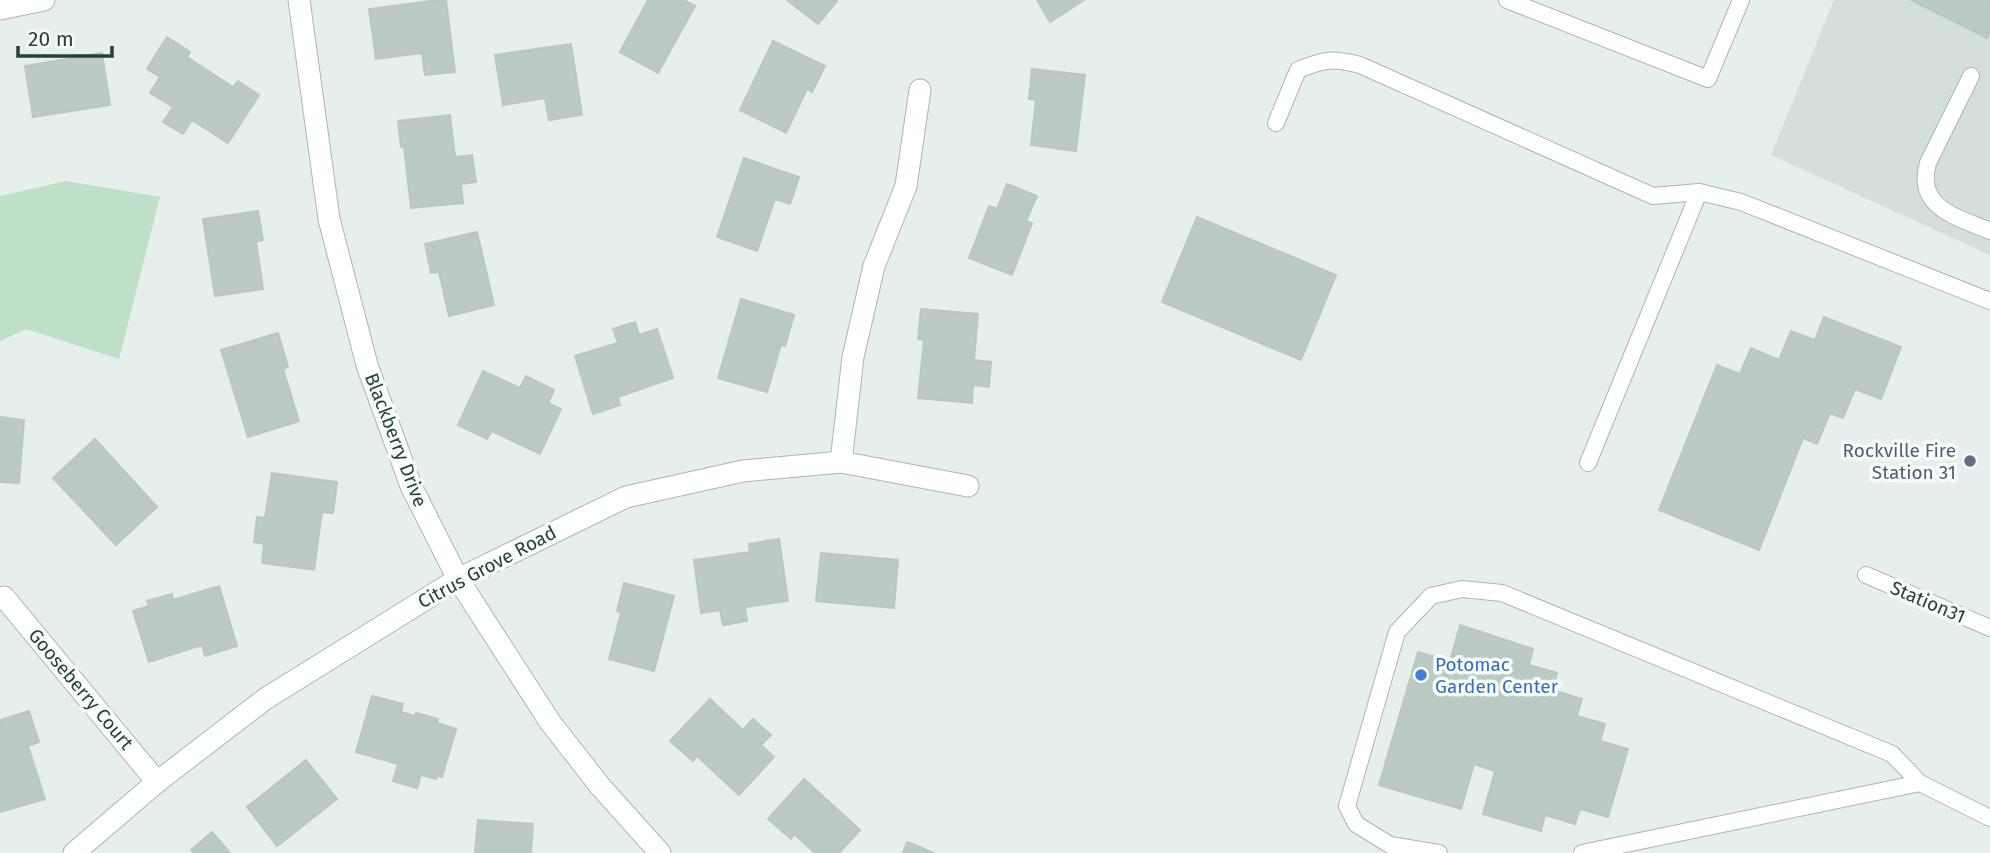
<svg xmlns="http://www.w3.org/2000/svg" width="1990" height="853" font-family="'Fira Sans',sans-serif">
<rect width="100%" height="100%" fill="#e6efeb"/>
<polygon fill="#d4dfda" points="1834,0 1990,0 1990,255 1771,155"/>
<polygon fill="#bfe0c8" points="66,181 160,197 119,359 26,329 0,341 0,196"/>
<g fill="#bbcac4" stroke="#b8c9c2" stroke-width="2">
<polygon points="438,0 446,0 455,72 425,75 422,53 376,59 369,9"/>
<polygon points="648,0 684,0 695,6 658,73 620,52"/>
<polygon points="787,0 836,0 837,1 818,24"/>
<polygon points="1037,0 1084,0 1050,22"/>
<polygon points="1911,0 1990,0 1990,32 1987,38"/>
<polygon points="167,37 190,52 187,57 233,87 238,81 259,95 228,143 192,120 183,134 163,122 173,107 150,93 160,77 147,69"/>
<polygon points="773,41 825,66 812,92 807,89 786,133 740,110"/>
<polygon points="571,44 582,115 549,120 545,98 503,105 495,55"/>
<polygon points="102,53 110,105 33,117 25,66"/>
<polygon points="1032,69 1085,75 1076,151 1031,145 1036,100 1029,99"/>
<polygon points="450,115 455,157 472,155 476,182 461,184 463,203 411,208 404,147 401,147 398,121"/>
<polygon points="744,158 799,177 790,204 775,199 757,251 717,237"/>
<polygon points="1007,184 1037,196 1026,221 1032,223 1012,275 969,258 989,206 997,209"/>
<polygon points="258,211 263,240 256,242 263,289 215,296 203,219"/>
<polygon points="1197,217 1336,275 1301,360 1162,302"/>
<polygon points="477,232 494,305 449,316 439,272 431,273 425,244"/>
<polygon points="741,299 794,315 785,346 781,345 767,392 718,378"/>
<polygon points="921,309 978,314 974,360 991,362 989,387 973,385 972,403 918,398 924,340 918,339"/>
<polygon points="1824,317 1901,347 1881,399 1855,389 1843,418 1830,413 1817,444 1803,438 1759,550 1659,510 1717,365 1740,374 1751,348 1779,360 1791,331 1815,340"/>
<polygon points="635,322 639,335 657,329 673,378 618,397 620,405 593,414 575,356 618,343 613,329"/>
<polygon points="278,333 288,367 283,369 299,421 248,437 221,350"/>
<polygon points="483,371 520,388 526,376 554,390 548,403 561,409 540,454 492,431 487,439 458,425"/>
<polygon points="0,417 24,420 19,483 0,482"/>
<polygon points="95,439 157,507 116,545 53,478"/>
<polygon points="272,473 337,482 333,513 322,512 314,570 262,563 264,544 254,542 257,517 265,518"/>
<polygon points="779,539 788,601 745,607 747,621 723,625 720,610 701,613 694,560 750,552 749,544"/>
<polygon points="821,553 898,560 894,608 816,601"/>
<polygon points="624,583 674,596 654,671 609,659 621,613 617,611"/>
<polygon points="219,586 237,646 205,656 202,645 149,662 133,611 149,606 147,601 172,594 173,600"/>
<polygon points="1460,625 1533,649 1529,665 1557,673 1552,690 1582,699 1577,716 1605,724 1600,741 1628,749 1608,817 1580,809 1575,824 1545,815 1541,831 1483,814 1495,771 1474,764 1461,809 1379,785 1418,652 1450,661"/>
<polygon points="372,696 403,704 401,712 415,716 416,713 438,719 437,723 456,729 442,777 437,776 436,779 421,775 417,788 393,781 398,764 356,752"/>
<polygon points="710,699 743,730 753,719 771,735 761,745 774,757 739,795 697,756 693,761 670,741"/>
<polygon points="29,711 39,742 28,746 45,799 0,812 0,720"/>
<polygon points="306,760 337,799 277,846 247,807"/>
<polygon points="804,779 860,830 839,853 815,853 794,834 791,839 768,819"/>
<polygon points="478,820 533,824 531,853 475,853"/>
<polygon points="212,832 230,853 194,853 191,850"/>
<polygon points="907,842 934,853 903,853"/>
</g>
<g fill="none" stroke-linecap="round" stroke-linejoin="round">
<g stroke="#a8b8b2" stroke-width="18">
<g id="lane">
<polyline points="1507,0 1708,79 1741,0"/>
<path d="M1971,76L1928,163C1915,208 1957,217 1990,231"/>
<path d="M1276,123L1298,70C1325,59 1332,58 1360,65L1653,196L1699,192L1741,202L1990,301"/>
<polyline points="1588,463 1699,192"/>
<polyline points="1866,575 1990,628"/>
<polyline points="1439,853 1390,845 1356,824 1347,806 1397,632 1431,596 1462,589 1502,593 1892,754 1920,783 1990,818"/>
<polyline points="1582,853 1920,783"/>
</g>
</g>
<g stroke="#a8b8b2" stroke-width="23">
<g id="street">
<polyline points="299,0 329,219 367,365 411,486 458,579 550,722 600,786 660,853"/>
<polyline points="0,9 44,0"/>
<polyline points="841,462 853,357 874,266 906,186 920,90"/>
<polyline points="4,597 157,782"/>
<polyline points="74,853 157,782 265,699 458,579 626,497 743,471 841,462 968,486"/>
</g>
</g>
<use href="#lane" stroke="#fff" stroke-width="16"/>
<use href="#street" stroke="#fff" stroke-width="21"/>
</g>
<circle fill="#5c6f8a" stroke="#f7fbf9" stroke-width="2.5" cx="1970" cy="461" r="7"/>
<circle fill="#3f7fe0" stroke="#f7fbf9" stroke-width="2.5" cx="1421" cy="675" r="7"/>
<g text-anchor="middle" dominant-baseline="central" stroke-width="7" stroke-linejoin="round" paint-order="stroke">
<g font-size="19" fill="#24423a" stroke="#f7fbf9">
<text transform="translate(396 440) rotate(69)">Blackberry Drive</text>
<text transform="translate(487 567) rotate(-28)">Citrus Grove Road</text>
<text transform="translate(1928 602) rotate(23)">Station31</text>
<text transform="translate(81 689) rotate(50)">Gooseberry Court</text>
</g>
<g font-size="19" fill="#4e5e75" stroke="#f7fbf9" text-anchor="end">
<text x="1956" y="450">Rockville Fire<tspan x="1956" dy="22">Station 31</tspan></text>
</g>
<g font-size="19" fill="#366cbe" stroke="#f7fbf9" text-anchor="start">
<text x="1435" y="664">Potomac<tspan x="1435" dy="22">Garden Center</tspan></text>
</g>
</g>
<path d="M18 46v10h94v-10" fill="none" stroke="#24423a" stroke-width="3.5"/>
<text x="28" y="46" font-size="21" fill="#24423a" stroke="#f7fbf9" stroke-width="5" paint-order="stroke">20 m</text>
</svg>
